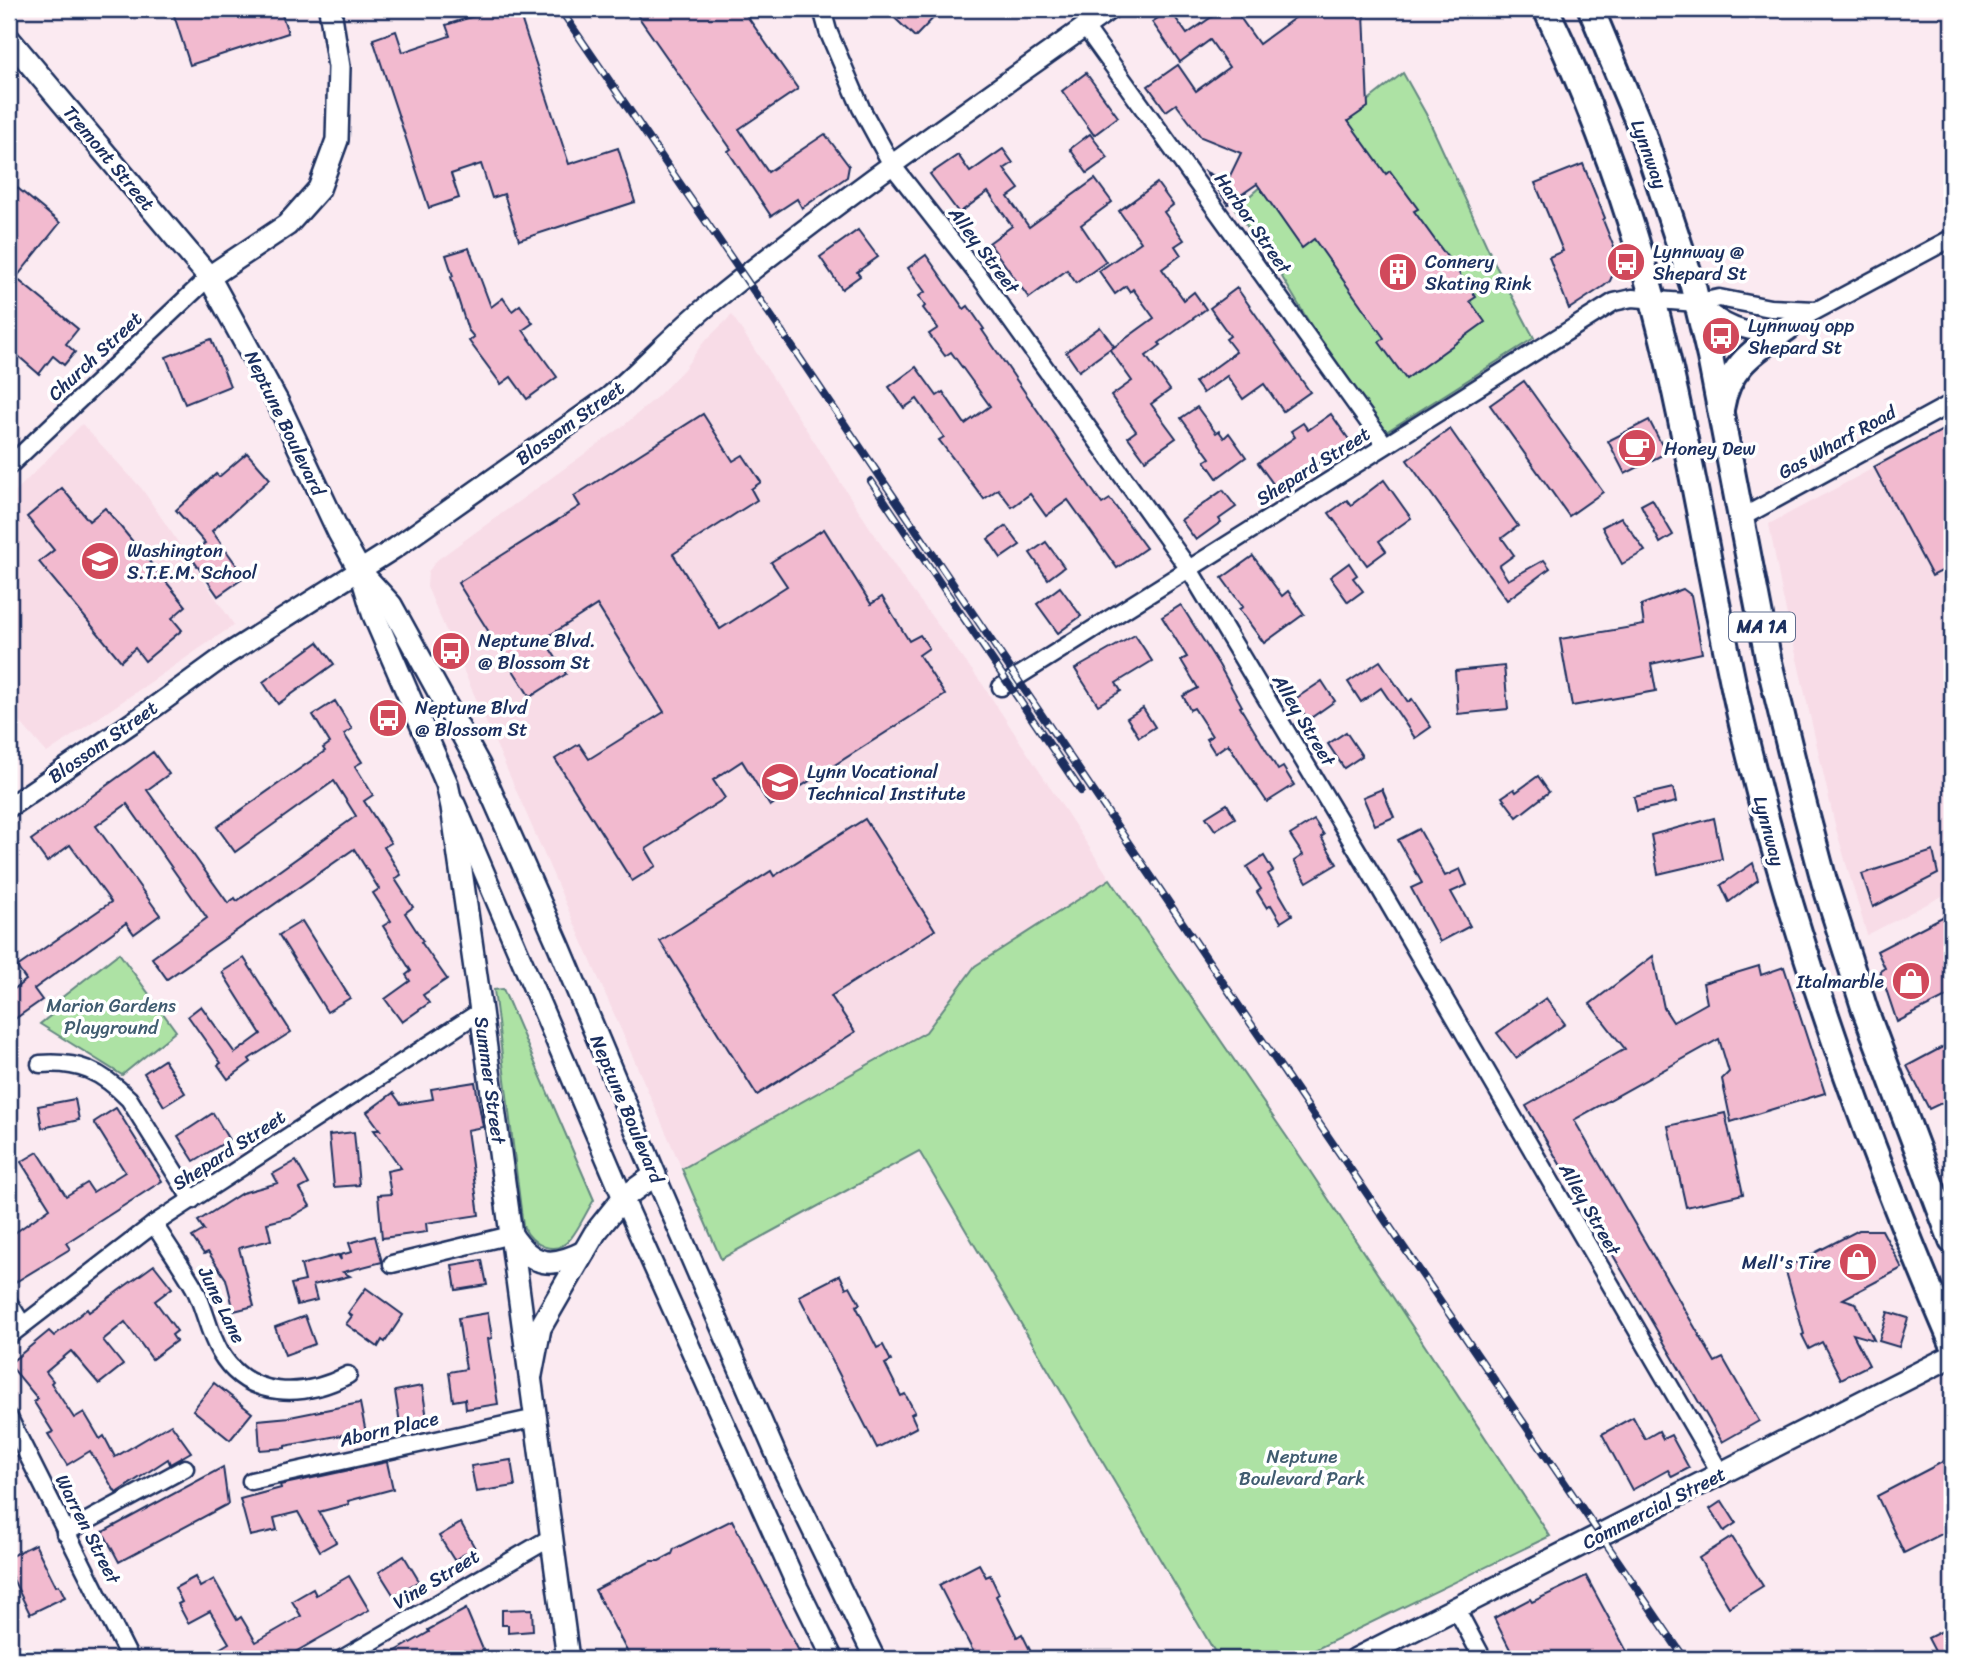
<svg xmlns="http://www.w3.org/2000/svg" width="1961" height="1668" font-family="Sriracha,sans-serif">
<rect width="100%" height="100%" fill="#fbeaf1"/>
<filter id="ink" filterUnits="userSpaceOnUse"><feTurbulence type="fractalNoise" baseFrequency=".0143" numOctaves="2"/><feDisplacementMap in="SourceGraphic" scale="14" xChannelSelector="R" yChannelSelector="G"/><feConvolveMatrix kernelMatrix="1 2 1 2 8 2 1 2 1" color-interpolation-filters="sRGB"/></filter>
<g filter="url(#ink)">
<g fill="#f8dce7">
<polygon points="732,315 902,577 983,685 1110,879 975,966 926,1032 682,1169 427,587 428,572 437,560 622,427 658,396 684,369 703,343"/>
<polygon points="82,424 142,489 234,625 47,753 9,709 9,498"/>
<polygon points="1952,426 1952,891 1867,935 1836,829 1783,598 1769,524"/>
</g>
<g fill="#ade2a4" stroke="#648881" stroke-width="2">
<polygon points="1403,73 1426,114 1496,266 1534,338 1378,437 1279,272 1235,209 1279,170"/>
<polygon points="1110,879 1302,1159 1550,1536 1296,1659 1219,1659 919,1151 721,1259 682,1169 926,1032 975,966"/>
<polygon points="119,953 176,1031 122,1075 40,1024 60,1008 56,1002"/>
<path d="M503,989L594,1200C586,1212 580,1227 571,1238C555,1258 532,1245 523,1226L494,990Z"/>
</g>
<g fill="#f2bacf" stroke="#1b2f5e" stroke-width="2">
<polygon points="172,9 280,9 288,33 190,65"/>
<polygon points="496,9 518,9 569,164 618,148 635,202 519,240 504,194 492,198 481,164 451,174 459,198 429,208 373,39 396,31 403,52 450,36 446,25"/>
<polygon points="633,9 742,9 798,89 739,129 768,172 825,134 849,166 847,177 802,208 797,199 771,216 728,151 731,149"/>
<polygon points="885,9 942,9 915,37"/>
<polygon points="1223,9 1234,9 1259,44 1307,9 1360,9 1364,13 1368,107 1348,121 1386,174 1390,171 1418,209 1414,211 1476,297 1470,301 1485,322 1406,379 1379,342 1384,338 1314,239 1302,248 1257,184 1228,204 1206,172 1227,182 1241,153 1201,137 1176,104 1166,111 1148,86 1178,65 1196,91 1229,67 1210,40 1180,62 1152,22 1170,10 1187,34"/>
<polygon points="1086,73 1118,117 1094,135 1062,91"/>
<polygon points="1090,134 1108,158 1087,173 1070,149"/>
<polygon points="1003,149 1013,163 1004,169 1019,189 1008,197 1029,227 1095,179 1112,202 1081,225 1106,262 1076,283 1067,270 1029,298 989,243 1012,226 988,192 959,213 930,174 958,155 970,172"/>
<polygon points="1583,164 1605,218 1603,220 1615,250 1616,267 1610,281 1604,286 1569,309 1549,257 1563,251 1535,183"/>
<polygon points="9,181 60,223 16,278 78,329 66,344 75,352 64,365 53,356 39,374 9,348"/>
<polygon points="1157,183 1173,205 1164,212 1184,240 1175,246 1181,255 1162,269 1184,300 1194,292 1206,309 1159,343 1161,345 1146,356 1170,390 1151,404 1176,438 1145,460 1128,437 1136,431 1111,396 1132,381 1110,350 1154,318 1133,289 1130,292 1126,286 1115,294 1099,271 1141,242 1119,211"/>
<polygon points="858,230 878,257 857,272 860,276 842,289 820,257"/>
<polygon points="469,248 491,307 503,298 512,311 520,305 533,323 523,330 557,377 527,399 511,377 501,384 469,341 474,337 468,330 451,277 453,276 446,255"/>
<polygon points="926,255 964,309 968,306 984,329 982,330 1102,504 1110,499 1146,548 1117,568 1068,500 1046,516 1030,494 1012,507 998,489 984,499 939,440 944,437 917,399 904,408 889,387 916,367 937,396 943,392 965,424 990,406 951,352 945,356 929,334 938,328 923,308 925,306 919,296 925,292 908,268"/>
<polygon points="1237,288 1310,392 1283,411 1264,384 1243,399 1227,376 1203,393 1195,382 1236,352 1226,339 1230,336 1210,308"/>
<polygon points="1100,327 1114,346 1079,371 1066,352"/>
<polygon points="211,339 230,386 185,404 166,357"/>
<polygon points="1524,381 1603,492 1569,516 1490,405"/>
<polygon points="1197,407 1216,433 1219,431 1224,438 1229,433 1246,457 1217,478 1205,461 1210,458 1181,418"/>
<polygon points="703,414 733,461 743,455 761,482 751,489 757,500 673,554 720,629 787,586 771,562 824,529 871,604 882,597 909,641 920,635 929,648 919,655 945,695 770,806 742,761 713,780 725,798 646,849 656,866 632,881 555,759 579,744 589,759 664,712 597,605 544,639 566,674 530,697 458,583 580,506 574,496"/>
<polygon points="1331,414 1350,441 1279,492 1258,463 1295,437 1291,431 1303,423 1308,430"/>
<polygon points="1649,420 1666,453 1625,474 1608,441"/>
<polygon points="1952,425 1952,566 1932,576 1874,467"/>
<polygon points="1450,429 1518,526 1502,538 1514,555 1499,566 1508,580 1544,560 1550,568 1507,600 1407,460"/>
<polygon points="247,453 270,479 212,531 245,577 218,596 189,554 205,543 176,510 216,474 219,477"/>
<polygon points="1384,480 1411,518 1379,541 1386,551 1367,565 1329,513 1347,500 1351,505"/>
<polygon points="62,488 89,521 105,508 186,606 172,618 182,630 145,661 135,648 121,661 39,562 54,550 27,517"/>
<polygon points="1223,490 1236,507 1219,519 1221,522 1196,540 1181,520"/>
<polygon points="1652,499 1673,535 1660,543 1641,505"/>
<polygon points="1621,517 1645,551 1622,564 1602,527"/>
<polygon points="1006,526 1020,545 1001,558 988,539"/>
<polygon points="1046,542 1064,567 1048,579 1030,553"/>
<polygon points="1253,556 1282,596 1288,591 1304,614 1264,643 1239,609 1243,607 1222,578"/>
<polygon points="1349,563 1357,575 1353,578 1363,591 1348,602 1330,577"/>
<polygon points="1060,587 1081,616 1058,633 1037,604"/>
<polygon points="1683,589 1691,595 1702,653 1651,664 1656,691 1572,706 1560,639 1644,625 1641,605"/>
<polygon points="1181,605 1219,665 1242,706 1240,707 1278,770 1283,767 1294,785 1267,802 1228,744 1215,753 1206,739 1212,736 1194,708 1190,710 1183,696 1198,688 1181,660 1187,657 1162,617"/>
<polygon points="1135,635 1152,661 1116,683 1121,691 1098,705 1075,669"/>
<polygon points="318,642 334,664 278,704 263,682"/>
<polygon points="1380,661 1408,702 1412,699 1431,727 1415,738 1381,688 1361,702 1348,682"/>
<polygon points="1504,666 1508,709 1458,714 1455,671"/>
<polygon points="1322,681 1335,701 1308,720 1295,699"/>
<polygon points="335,701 352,729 344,734 362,762 355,766 373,795 364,801 391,843 384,847 401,875 395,879 413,907 405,913 423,941 421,942 447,979 423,995 429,1003 402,1022 385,999 410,981 406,975 411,971 383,926 391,921 373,893 379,889 354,849 167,979 152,958 207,918 127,804 96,826 160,915 134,934 126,923 34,989 42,1000 9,1023 9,993 26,980 17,967 111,902 70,845 47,862 31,840 153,752 169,774 147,790 228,903 235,898 237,901 356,816 334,781 235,852 217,827 325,751 323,748 330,743 313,715"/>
<polygon points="1143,708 1155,727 1139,737 1127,718"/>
<polygon points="1346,732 1362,756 1344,768 1328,744"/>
<polygon points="1538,776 1549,792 1517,817 1502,797 1514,789 1516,792"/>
<polygon points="1673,788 1676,802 1637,811 1634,797"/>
<polygon points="1382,789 1394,817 1375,825 1363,797"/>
<polygon points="1227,804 1235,818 1215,830 1206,817"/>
<polygon points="1714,818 1722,859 1658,874 1651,835"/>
<polygon points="865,819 935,930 831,996 855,1032 757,1095 660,941 771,871 774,876"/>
<polygon points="1314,820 1324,835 1321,837 1337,864 1307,882 1294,861 1303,855 1290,835"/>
<polygon points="1419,829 1445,876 1460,869 1467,885 1451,892 1470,926 1440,942 1411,888 1422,883 1398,840"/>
<polygon points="1933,851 1938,874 1873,907 1862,874"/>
<polygon points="1264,856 1273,871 1268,874 1292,915 1281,922 1271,905 1267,908 1257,892 1261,889 1247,867"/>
<polygon points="1753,863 1758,880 1729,902 1721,885"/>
<polygon points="1952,912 1952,994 1897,1022 1880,971 1885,968 1877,951"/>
<polygon points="302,921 350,998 327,1012 279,935"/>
<polygon points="1653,956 1664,1008 1673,1022 1707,1003 1703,983 1759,966 1761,975 1784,967 1825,1093 1731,1122 1722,1079 1729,1072 1719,1039 1574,1120 1715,1362 1723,1358 1759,1421 1722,1442 1526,1106 1625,1049 1590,1004"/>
<polygon points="244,958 291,1032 249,1059 251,1062 228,1079 218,1065 221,1063 188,1016 201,1006 235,1053 261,1034 222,972"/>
<polygon points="1546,998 1565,1024 1516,1058 1497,1033"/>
<polygon points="1952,1042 1952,1098 1929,1109 1907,1066"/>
<polygon points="164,1060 185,1093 164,1106 144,1073"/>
<polygon points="475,1082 483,1127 467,1130 479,1215 426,1223 427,1232 382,1238 378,1195 391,1194 387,1171 401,1168 374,1130 380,1130 367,1112 393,1093 401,1104 433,1099 431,1089"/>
<polygon points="75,1099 79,1120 42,1128 38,1106"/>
<polygon points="116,1108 162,1181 66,1243 70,1249 9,1286 9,1237 50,1208 21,1162 38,1152 66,1196 87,1183 93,1192 125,1172 94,1122"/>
<polygon points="213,1113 229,1140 194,1161 178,1136"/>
<polygon points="1725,1113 1743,1194 1686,1207 1668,1126"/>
<polygon points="354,1132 359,1185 334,1187 329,1135"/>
<polygon points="296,1161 309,1184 300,1189 310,1206 291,1217 267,1223 271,1240 239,1248 254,1306 234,1311 226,1279 208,1252 204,1254 192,1237 204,1230 198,1221 242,1193 278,1183 273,1174"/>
<polygon points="1859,1230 1882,1230 1902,1268 1843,1299 1856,1303 1874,1340 1853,1334 1869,1365 1841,1379 1822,1342 1809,1349 1802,1335 1804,1334 1785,1268"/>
<polygon points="375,1236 382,1262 343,1272 350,1276 313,1285 317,1300 297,1305 291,1284 305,1281 301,1265 338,1255 341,1260 340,1255 352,1252 349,1243"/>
<polygon points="482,1260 487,1285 456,1290 452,1265"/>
<polygon points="154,1265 172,1288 155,1301 177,1331 172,1335 176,1341 152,1359 125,1322 103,1340 123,1365 99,1384 71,1351 46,1372 53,1381 51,1383 74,1418 84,1412 100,1439 104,1436 115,1457 171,1424 191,1452 170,1464 168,1459 116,1493 90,1451 67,1465 48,1434 53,1432 34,1402 38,1399 9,1364 49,1331 54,1336 87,1309 89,1312"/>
<polygon points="840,1275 846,1288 850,1286 860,1304 856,1306 877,1348 883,1345 891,1361 885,1364 901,1396 905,1394 915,1412 911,1414 917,1427 877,1448 799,1296"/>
<polygon points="366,1288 403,1315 385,1342 382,1340 378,1347 346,1324 352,1316 348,1313"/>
<polygon points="1888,1312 1908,1318 1899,1347 1879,1341"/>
<polygon points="488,1313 492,1338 488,1339 498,1404 466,1409 465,1399 453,1401 449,1372 466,1369 458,1318"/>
<polygon points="305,1316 315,1344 285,1355 275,1327"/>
<polygon points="214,1383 252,1413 230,1440 193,1410"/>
<polygon points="422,1386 428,1425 401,1430 395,1391"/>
<polygon points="360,1403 366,1433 342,1438 342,1435 285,1446 285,1448 260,1450 258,1420 290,1417"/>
<polygon points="1633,1417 1645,1439 1659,1431 1663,1439 1671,1435 1689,1468 1672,1477 1668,1470 1632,1490 1602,1434"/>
<polygon points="1952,1457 1952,1529 1904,1553 1877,1496"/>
<polygon points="511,1460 515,1486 476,1492 471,1466"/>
<polygon points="387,1462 393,1489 348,1501 349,1504 319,1512 336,1542 320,1551 298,1512 274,1518 277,1530 250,1536 240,1499 281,1488 280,1485"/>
<polygon points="223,1467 228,1504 119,1562 103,1532"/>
<polygon points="1722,1501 1736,1523 1724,1531 1710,1509"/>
<polygon points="732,1520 803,1659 631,1659 595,1590 651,1561 659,1561 672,1554 674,1549"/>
<polygon points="461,1523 475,1548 454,1560 439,1536"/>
<polygon points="1732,1537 1763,1586 1729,1607 1699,1558"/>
<polygon points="35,1544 56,1586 59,1585 65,1597 30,1614 9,1571 9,1557"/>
<polygon points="404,1556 419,1581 394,1596 379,1572"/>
<polygon points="979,1564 986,1577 990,1575 999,1594 996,1596 1017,1637 1022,1634 1030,1650 1025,1653 1028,1659 977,1659 939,1585"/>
<polygon points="349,1576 369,1610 283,1659 202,1659 229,1643 210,1611 188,1623 178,1604 182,1602 175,1588 195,1577 200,1587 214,1579 237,1620 241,1617 256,1642 301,1616 292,1601 313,1589 316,1595"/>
<polygon points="1586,1576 1631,1659 1515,1659 1494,1618 1530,1599 1532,1602"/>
<polygon points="466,1609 487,1659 382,1659 429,1632 428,1630"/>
<polygon points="532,1609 533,1631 508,1633 508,1625 502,1625 502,1610"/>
<polygon points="1952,1626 1952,1659 1939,1659 1928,1638"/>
</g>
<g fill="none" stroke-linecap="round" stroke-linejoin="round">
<g stroke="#1b2f5e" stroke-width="21">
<g id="minor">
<polyline points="822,9 828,31 861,108 892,165 982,280 1189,569 1375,880 1721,1474"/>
<polyline points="1085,27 1385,445"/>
<path d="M1697,303C1722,323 1745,336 1778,331L1952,238"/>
<polyline points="9,466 209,277"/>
<polyline points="1741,518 1952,403"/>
<polyline points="1001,687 1614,302 1632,298 1697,303 1719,298 1770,308 1816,310"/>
<path d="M40,1064C79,1061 101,1071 129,1099L192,1200"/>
<path d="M154,1224C167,1245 182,1266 194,1287C205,1308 208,1332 220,1352C248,1400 304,1398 348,1375"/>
<polyline points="392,1264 511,1235"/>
<polyline points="9,1303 22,1324"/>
<polyline points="9,1336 154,1224 481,1011"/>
<polyline points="9,1418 130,1659"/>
<polyline points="251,1481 536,1418"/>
<polyline points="65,1533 185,1468"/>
<polyline points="1456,1608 1483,1659"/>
<polyline points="342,1659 552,1537"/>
</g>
</g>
<g stroke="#1b2f5e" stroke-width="24">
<g id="tertiary">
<polyline points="455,804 623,1198 798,1588 833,1659"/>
<path d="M9,807L142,716L226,655L395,548L609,397C644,367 675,332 711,303C839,199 976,105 1110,9"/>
<polyline points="655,1175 778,1459 875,1659"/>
</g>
</g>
<g stroke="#1b2f5e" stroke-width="26">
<g id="secondary">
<polyline points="9,39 209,277 278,403 339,533 360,571 391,605 479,765 559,946 655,1175 623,1198 595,1233 540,1328 531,1375"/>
<polyline points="209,277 287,225 319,189 337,140 339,67 330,9"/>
<polyline points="363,579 373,613 447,784 452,807 481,1011 568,1659"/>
<path d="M512,1236C533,1267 552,1268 584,1252"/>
<polyline points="1356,1659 1952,1356"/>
</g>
</g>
<g stroke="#1b2f5e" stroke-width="30">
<g id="trunk">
<path d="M1546,9C1596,114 1636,226 1663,339C1694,467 1713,597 1742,724C1792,937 1866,1142 1952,1342"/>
<polyline points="1591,9 1643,134 1693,286 1710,357 1768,658 1799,786 1824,881 1865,1010 1952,1241"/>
<path d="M1721,409C1728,366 1754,351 1787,328"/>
</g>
</g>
<use href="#minor" stroke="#fff" stroke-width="16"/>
<use href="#tertiary" stroke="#fff" stroke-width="19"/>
<use href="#secondary" stroke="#fff" stroke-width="21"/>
<use href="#trunk" stroke="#fff" stroke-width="24"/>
<g stroke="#1b2f5e" stroke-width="8">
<g id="rail">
<polyline points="560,9 793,348 1245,1015 1685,1659"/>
<polyline points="871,481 1081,791"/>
</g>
</g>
<use href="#rail" stroke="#fff" stroke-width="5" stroke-dasharray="16" stroke-linecap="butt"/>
</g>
</g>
<defs>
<g id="bus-disc" transform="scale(2.0125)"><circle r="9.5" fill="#d1495b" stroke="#fff"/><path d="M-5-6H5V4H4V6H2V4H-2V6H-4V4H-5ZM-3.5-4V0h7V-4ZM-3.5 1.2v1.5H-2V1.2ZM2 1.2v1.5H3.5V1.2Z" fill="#fff"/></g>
<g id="building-disc" transform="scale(2.0125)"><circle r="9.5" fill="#d1495b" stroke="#fff"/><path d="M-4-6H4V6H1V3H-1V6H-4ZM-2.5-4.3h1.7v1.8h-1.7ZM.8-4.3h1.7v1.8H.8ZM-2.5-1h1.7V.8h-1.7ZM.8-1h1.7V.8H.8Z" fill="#fff"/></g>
<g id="cafe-disc" transform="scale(2.0125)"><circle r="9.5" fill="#d1495b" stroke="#fff"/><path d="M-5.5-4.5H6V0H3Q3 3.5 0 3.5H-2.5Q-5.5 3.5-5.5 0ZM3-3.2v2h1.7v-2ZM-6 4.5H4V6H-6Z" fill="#fff"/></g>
<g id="school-disc" transform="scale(2.0125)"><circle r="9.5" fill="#d1495b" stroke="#fff"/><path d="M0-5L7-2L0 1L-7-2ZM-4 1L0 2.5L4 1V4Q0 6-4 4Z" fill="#fff"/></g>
<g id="shop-disc" transform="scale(2.0125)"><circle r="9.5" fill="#d1495b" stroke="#fff"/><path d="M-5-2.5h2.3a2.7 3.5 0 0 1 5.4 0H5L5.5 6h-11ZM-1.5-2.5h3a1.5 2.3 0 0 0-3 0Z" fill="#fff"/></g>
</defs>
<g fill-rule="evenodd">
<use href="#bus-disc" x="1626" y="262"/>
<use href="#building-disc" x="1398" y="272"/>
<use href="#bus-disc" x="1721" y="336"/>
<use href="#cafe-disc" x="1637" y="448"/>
<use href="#school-disc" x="100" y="561"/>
<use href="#bus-disc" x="451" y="651"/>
<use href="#bus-disc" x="388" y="718"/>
<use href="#school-disc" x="780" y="782"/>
<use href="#shop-disc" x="1911" y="981"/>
<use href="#shop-disc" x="1858" y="1262"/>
</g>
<g text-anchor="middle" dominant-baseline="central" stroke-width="7" stroke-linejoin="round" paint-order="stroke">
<rect fill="#fff" stroke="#5f6d8e" stroke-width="2" x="1729" y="612.5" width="66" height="29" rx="5"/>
<g font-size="18" font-weight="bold" fill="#1b2f5e">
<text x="1762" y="627">MA 1A</text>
</g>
<g font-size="19" fill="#1b2f5e" stroke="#fff">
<text transform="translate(1649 154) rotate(70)">Lynnway</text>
<text transform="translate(109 158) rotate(50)">Tremont Street</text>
<text transform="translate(1253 223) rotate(55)">Harbor Street</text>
<text transform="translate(984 250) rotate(53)">Alley Street</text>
<text transform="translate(95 356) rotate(-43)">Church Street</text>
<text transform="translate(285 423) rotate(64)">Neptune Boulevard</text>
<text transform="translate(570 423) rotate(-36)">Blossom Street</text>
<text transform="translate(1837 442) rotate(-29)">Gas Wharf Road</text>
<text transform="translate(1313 466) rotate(-32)">Shepard Street</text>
<text transform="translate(1304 720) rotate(59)">Alley Street</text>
<text transform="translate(103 742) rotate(-35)">Blossom Street</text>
<text transform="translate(1769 831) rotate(75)">Lynnway</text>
<text transform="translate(490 1080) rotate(82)">Summer Street</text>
<text transform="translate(627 1109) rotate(67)">Neptune Boulevard</text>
<text transform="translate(229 1150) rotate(-33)">Shepard Street</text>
<text transform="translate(1590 1209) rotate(60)">Alley Street</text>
<text transform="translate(222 1305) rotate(64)">June Lane</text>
<text transform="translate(389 1429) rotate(-13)">Aborn Place</text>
<text transform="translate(1654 1508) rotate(-27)">Commercial Street</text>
<text transform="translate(88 1529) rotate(63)">Warren Street</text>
<text transform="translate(436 1579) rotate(-31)">Vine Street</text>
</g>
<g font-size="19" fill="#1b2f5e" stroke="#fff" text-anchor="start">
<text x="1653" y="251">Lynnway @<tspan x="1653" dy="22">Shepard St</tspan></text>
<text x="1425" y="261">Connery<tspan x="1425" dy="22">Skating Rink</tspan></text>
<text x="1748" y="325">Lynnway opp<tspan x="1748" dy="22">Shepard St</tspan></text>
<text x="1664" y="448">Honey Dew</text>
<text x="127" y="550">Washington<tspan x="127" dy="22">S.T.E.M. School</tspan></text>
<text x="478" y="640">Neptune Blvd.<tspan x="478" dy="22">@ Blossom St</tspan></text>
<text x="415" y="707">Neptune Blvd<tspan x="415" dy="22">@ Blossom St</tspan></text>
<text x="807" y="771">Lynn Vocational<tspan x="807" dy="22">Technical Institute</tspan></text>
<text x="1884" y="981" text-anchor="end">Italmarble</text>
<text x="1831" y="1262" text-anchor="end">Mell's Tire</text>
</g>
<g font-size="19" fill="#405c70" stroke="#fff">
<text x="111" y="1005">Marion Gardens<tspan x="111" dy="22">Playground</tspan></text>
<text x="1302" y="1456">Neptune<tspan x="1302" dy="22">Boulevard Park</tspan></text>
</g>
</g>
<rect width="1961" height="1668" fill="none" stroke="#fff" stroke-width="35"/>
<rect x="18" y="18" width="1926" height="1633" fill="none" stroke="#1b2f5e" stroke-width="2.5" filter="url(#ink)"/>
</svg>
